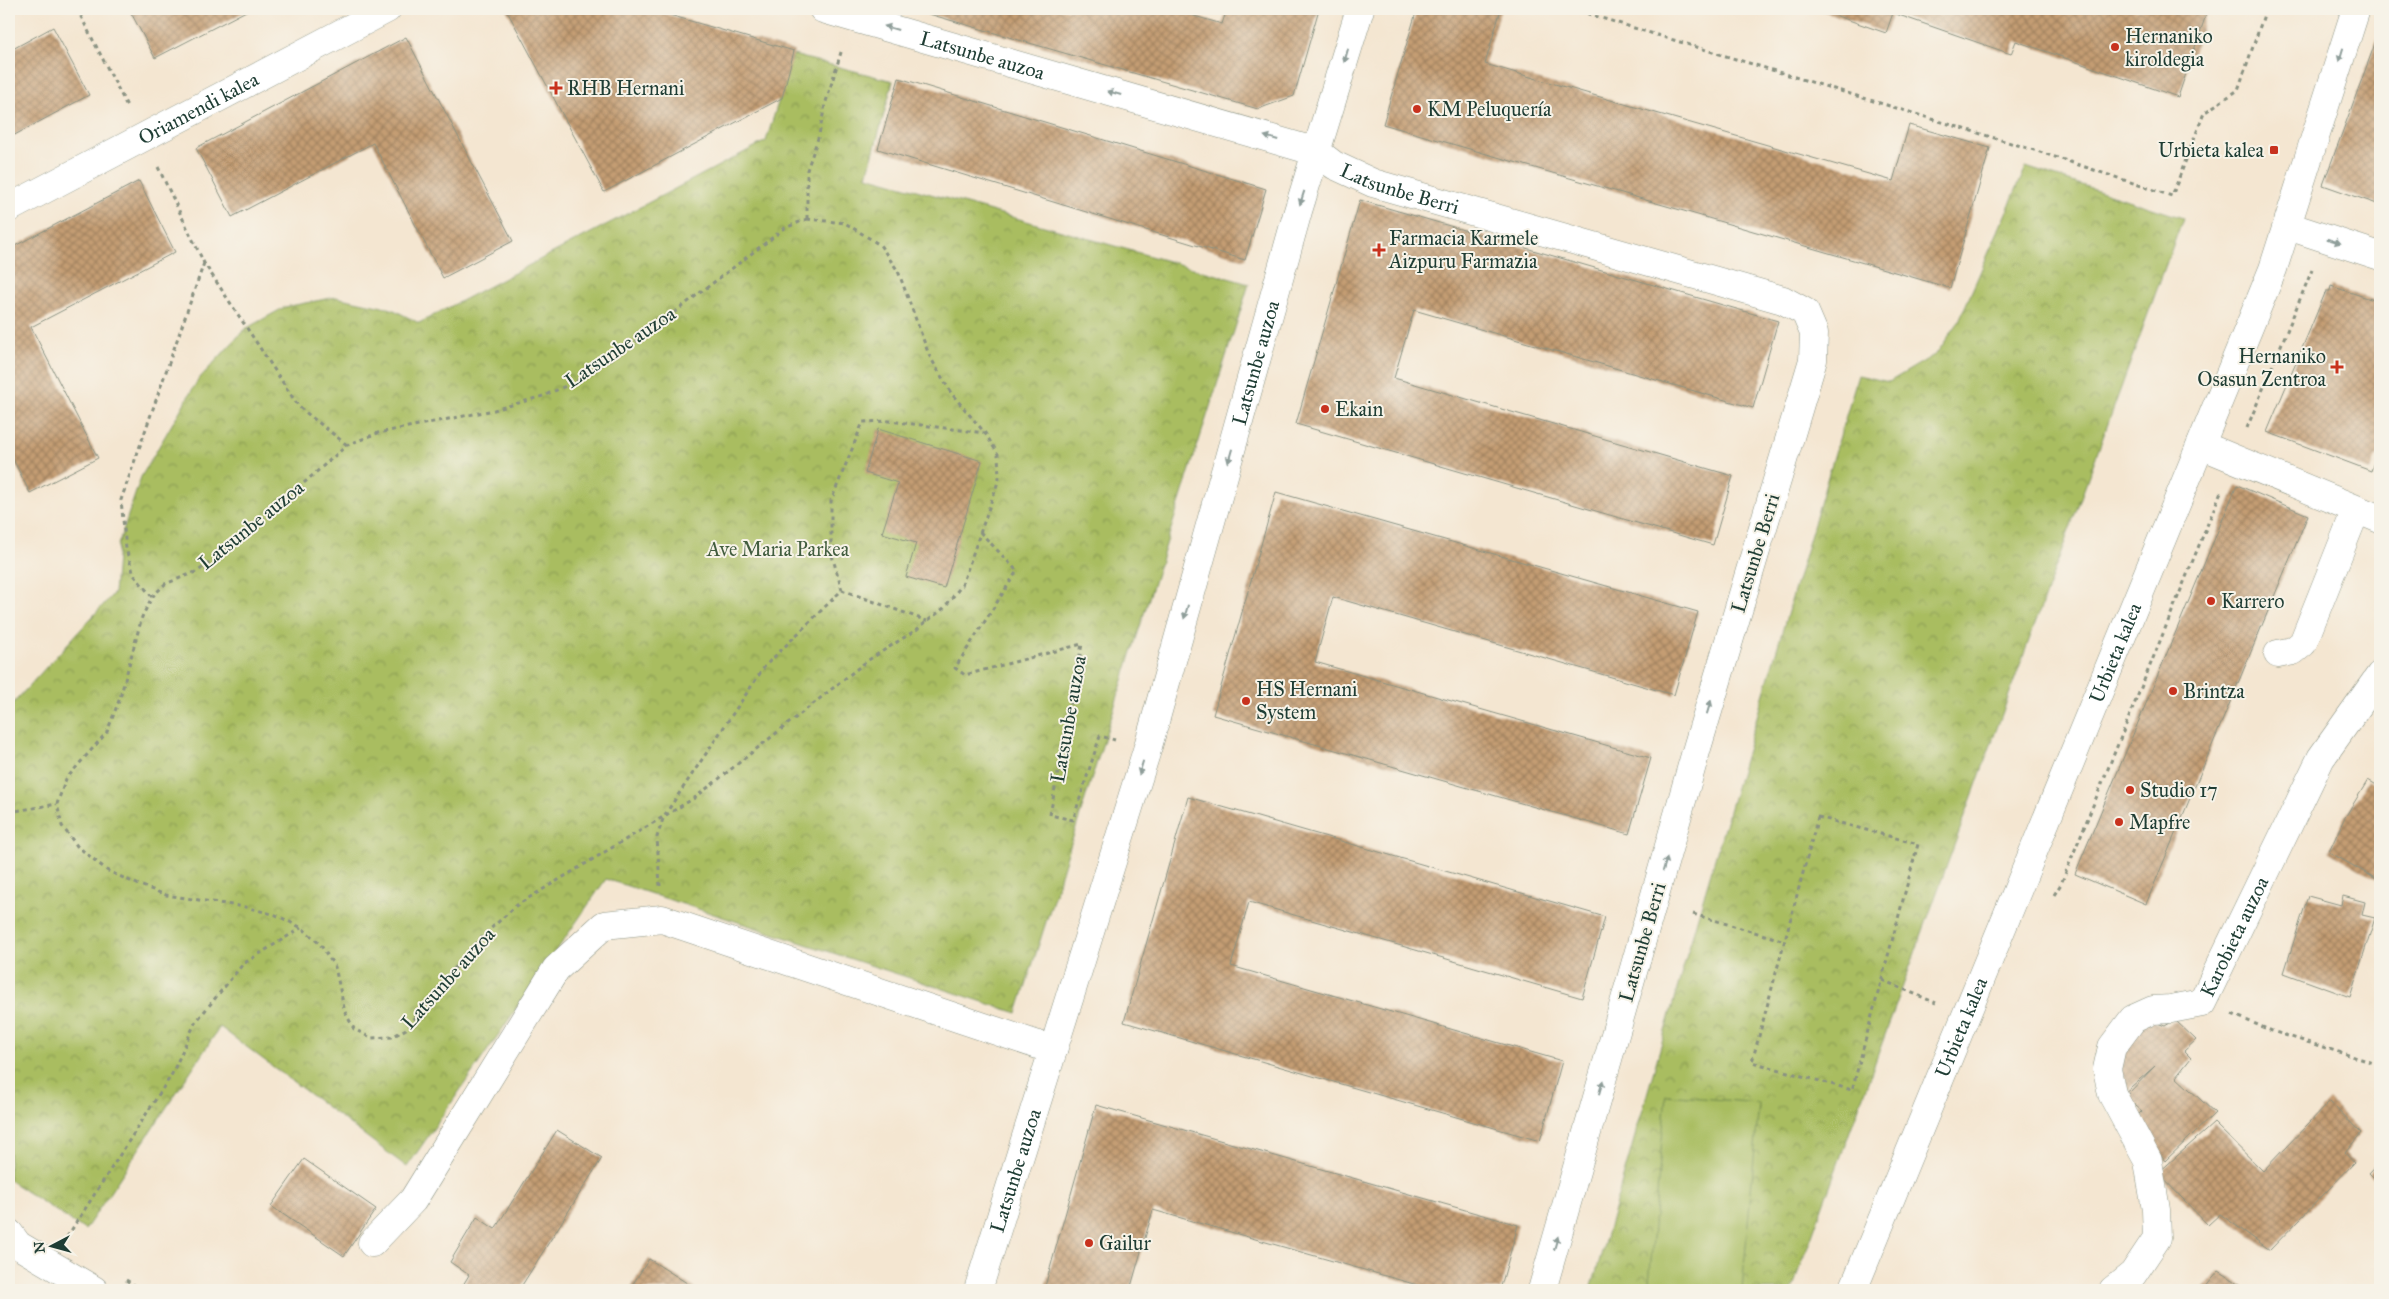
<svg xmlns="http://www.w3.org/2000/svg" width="2389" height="1299" font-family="'IM FELL Great Primer',serif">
<defs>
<pattern id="park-crowns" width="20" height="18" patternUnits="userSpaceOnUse" patternTransform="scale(1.25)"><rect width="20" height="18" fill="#a9bd61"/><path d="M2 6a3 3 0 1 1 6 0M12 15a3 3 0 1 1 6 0" fill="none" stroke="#899b51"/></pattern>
<pattern id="building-cross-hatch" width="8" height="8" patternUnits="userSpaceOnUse" patternTransform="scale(1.25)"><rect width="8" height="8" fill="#c49d73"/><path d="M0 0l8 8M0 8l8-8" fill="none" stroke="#9f815f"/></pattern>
</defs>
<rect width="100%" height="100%" fill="#f7f3e8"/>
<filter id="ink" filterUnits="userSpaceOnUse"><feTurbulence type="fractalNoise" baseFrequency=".02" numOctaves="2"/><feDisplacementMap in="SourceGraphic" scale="10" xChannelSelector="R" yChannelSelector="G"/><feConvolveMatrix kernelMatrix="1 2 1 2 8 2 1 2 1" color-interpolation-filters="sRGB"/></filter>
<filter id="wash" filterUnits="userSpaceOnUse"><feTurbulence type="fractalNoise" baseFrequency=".0096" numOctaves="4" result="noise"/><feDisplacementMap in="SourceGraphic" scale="20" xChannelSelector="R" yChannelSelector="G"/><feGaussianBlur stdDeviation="1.12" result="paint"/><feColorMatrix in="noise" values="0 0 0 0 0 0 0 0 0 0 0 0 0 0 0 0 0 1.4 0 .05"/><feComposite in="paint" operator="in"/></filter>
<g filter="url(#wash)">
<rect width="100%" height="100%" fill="#f4e6d1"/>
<g fill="url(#park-crowns)" stroke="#647d4a">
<polygon points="793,55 893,81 867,176 1249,284 1017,1013 606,879 407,1167 220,1027 85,1230 9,1180 9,708 114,593 118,545 141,477 198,380 245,329 285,307 336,297 392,309 419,323 766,141"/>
<polygon points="2026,167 2183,218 1792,1290 1591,1290 1698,916 1858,375 1889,382 1936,354 1958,323"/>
</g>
<polygon fill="#a9bd61" stroke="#647d4a" points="1666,1095 1759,1103 1742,1290 1649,1282"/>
<g id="blocks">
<g fill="url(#building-cross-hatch)">
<polygon points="129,9 250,9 155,58"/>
<polygon points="506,9 649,9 794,51 782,98 604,192"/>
<polygon points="923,9 1170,9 1222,24 1227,9 1319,9 1294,96 1258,109 922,12"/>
<polygon points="1417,9 1501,9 1485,64 1893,181 1909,125 1990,148 1950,288 1383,124"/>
<polygon points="1817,9 2208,9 2178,97 2016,41 2011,54 1893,13 1886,33"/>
<polygon points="53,27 89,95 9,138 9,51"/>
<polygon points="2380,30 2380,205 2323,185"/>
<polygon points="406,37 513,241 443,278 373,143 232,217 196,148"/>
<polygon points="899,78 1266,189 1245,260 878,149"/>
<polygon points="139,181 175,252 31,327 98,458 30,493 9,451 9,249"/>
<polygon points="1360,200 1778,321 1753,408 1414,310 1394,378 1733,476 1713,545 1296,424"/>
<polygon points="2331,286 2380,302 2380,457 2376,456 2371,471 2267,432 2326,291 2330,291"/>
<polygon points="878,429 982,461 944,588 906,577 916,543 882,533 898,483 865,473"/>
<polygon points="2237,485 2308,515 2146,904 2075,874"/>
<polygon points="1276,492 1698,612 1674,695 1333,597 1315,662 1651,758 1629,834 1213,715"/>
<polygon points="2368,780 2380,787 2380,881 2329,852 2344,819"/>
<polygon points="1188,797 1605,917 1582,998 1249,902 1231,966 1562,1061 1540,1141 1124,1022"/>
<polygon points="2308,896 2341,905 2343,896 2365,902 2362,915 2375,918 2350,997 2284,973"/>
<polygon points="2147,1019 2165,1026 2175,1020 2196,1040 2184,1051 2191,1058 2176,1077 2215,1113 2165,1161 2134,1119 2142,1111 2125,1097 2155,1066 2123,1094 2117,1060"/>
<polygon points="2330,1101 2361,1133 2345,1153 2354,1163 2270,1250 2220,1214 2208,1225 2158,1173 2214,1123 2263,1171"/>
<polygon points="1096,1105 1518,1225 1500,1290 1435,1290 1153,1210 1130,1290 1044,1290"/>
<polygon points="557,1130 602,1158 519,1290 460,1290 469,1275 450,1262 477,1217 495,1229"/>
<polygon points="304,1159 376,1209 344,1256 271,1206"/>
<polygon points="2380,1161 2380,1184 2369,1173"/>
<polygon points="649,1259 698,1290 629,1290"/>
<polygon points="2219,1271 2249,1290 2203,1290"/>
</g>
</g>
</g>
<g filter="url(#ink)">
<use href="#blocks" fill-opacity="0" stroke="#8a9282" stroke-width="1"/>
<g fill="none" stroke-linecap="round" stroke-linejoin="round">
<g stroke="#8a9282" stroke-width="29">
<g id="minor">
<path id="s1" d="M823,9L1317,152L1334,165L1373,183L1783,300L1805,312L1814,333L1813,360L1697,748L1542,1290"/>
<path id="s2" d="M9,208L387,9"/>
<polyline points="2288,226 2380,256"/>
<polyline points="2201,445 2380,519"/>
<polyline points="2278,654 2293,651 2303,643 2356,510"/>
<polyline points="9,1233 18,1245 94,1290"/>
<polyline points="372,1243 413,1200 556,969 604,925 662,919 1053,1050"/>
<path id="s3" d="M978,1290L1147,750L1298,211L1360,9"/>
<path id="s4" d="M1853,1290L2273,269L2356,9"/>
<path id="s5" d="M2113,1290L2133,1274L2157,1238L2156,1210L2148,1161L2112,1094L2107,1069L2112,1047L2133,1019L2153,1010L2171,1009L2202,1003L2321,758L2380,675"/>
</g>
</g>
<g stroke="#8a9282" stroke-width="3" stroke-dasharray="4 4" stroke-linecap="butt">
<polyline points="77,9 128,108"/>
<polyline points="1572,9 2037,151 2172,196 2204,113 2238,90 2266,9"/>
<polyline points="158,167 204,263 299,407 347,445"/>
<polygon points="807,219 845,223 880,245 898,271 929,355 951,393 985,433 998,454 999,479 962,585 944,608 916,630 867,661 696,797 517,905 486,933 458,964 406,1029 392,1037 371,1038 354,1029 345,1012 335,967 320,944 302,928 276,915 245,907 166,895 137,884 108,871 77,846 62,826 57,804 66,779 107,732 120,698 142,617 152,597 165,584 198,571 229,549 347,445 378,433 494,410 543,396 577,381 625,350 785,228"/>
<polyline points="807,219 807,170 819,135 825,105 842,49"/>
<polyline points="2247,428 2312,270"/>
<polyline points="980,532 1017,571 955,668 965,675 1082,644 1050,815 1073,820 1100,736 1115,740"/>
<polyline points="842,590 831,552 831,501 863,422 889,421 985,433"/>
<polyline points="152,597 134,575 126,549 121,500 204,263"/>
<polyline points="9,812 57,804"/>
<polygon points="1818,817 1918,844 1852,1090 1752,1062"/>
<polyline points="660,886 657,837 664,816 765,666 842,590 927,621"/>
<polyline points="2054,895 2061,884 2222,489"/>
<polyline points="1693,914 1785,941"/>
<polyline points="1882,980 1936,1003"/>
<polyline points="2232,1014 2272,1031 2380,1065"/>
<polyline points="67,1237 172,1074 195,1023 243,964 301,928"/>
<polyline points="126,1280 142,1290"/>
</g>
<use href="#minor" stroke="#fff" stroke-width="28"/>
</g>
<defs><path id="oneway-solid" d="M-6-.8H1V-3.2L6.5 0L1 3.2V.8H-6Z" transform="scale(1.25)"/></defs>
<g fill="#8f9e9a">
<use href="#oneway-solid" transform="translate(891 28) rotate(-164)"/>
<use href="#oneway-solid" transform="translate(2341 55) rotate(107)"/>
<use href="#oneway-solid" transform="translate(1346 56) rotate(106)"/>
<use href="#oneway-solid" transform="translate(1114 93) rotate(-164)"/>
<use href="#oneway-solid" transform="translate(1271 138) rotate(-164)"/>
<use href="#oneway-solid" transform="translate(1302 198) rotate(108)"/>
<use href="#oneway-solid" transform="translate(2334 241) rotate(18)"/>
<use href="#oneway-solid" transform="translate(1230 456) rotate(106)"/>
<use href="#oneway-solid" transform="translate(1186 612) rotate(106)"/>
<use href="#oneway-solid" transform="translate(1709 707) rotate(-73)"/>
<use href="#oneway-solid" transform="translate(1141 768) rotate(107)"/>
<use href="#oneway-solid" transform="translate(1665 864) rotate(-74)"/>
<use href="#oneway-solid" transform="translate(1601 1087) rotate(-74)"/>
<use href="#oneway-solid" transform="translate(1556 1243) rotate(-74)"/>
</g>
</g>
<g fill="#c8321e" stroke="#f7f3e8" stroke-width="2">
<circle cx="2115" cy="47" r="5"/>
<path d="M553.5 80.5h5v5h5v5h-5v5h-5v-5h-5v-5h5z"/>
<circle cx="1417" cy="109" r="5"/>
<rect x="2269" y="145" width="10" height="10" rx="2.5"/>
<path d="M1376.5 242.5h5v5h5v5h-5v5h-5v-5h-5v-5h5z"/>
<path d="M2334.5 359.5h5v5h5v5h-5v5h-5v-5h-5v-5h5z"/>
<circle cx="1325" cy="409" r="5"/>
<circle cx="2211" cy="601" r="5"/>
<circle cx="2173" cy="691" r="5"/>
<circle cx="1246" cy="701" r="5"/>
<circle cx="2130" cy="790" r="5"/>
<circle cx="2119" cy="822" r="5"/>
<circle cx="1089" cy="1243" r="5"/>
</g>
<g text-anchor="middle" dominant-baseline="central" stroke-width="4" stroke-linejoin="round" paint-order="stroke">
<g font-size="20" fill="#1f3d34" stroke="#f7f3e8" text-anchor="start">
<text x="2125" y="36">Hernaniko<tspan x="2125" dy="23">kiroldegia</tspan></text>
<text x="567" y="88">RHB Hernani</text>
<text x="1427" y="109">KM Peluquería</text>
<text x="2264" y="150" text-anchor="end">Urbieta kalea</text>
<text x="1389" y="238">Farmacia Karmele<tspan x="1389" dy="23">Aizpuru Farmazia</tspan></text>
<text x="2326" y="356" text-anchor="end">Hernaniko<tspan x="2326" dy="23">Osasun Zentroa</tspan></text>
<text x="1335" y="409">Ekain</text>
<text x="2221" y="601">Karrero</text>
<text x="1256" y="689">HS Hernani<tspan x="1256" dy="23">System</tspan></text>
<text x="2183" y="691">Brintza</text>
<text x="2140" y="790">Studio 17</text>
<text x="2129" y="822">Mapfre</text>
<text x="1099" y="1243">Gailur</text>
</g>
<g font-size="20" fill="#1f3d34" stroke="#f7f3e8">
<text stroke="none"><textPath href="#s1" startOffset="166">Latsunbe auzoa</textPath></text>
<text stroke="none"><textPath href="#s2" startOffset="214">Oriamendi kalea</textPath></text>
<text stroke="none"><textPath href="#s1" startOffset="606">Latsunbe Berri</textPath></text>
<text transform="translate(620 347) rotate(-34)">Latsunbe auzoa</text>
<text stroke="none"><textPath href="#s3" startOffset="968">Latsunbe auzoa</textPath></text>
<text transform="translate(251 525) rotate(-39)">Latsunbe auzoa</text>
<text transform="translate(1755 553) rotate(-73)">Latsunbe Berri</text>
<text stroke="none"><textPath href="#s4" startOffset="689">Urbieta kalea</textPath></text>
<text transform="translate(1068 719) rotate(-80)">Latsunbe auzoa</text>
<text stroke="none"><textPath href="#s5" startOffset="451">Karobieta auzoa</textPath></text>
<text transform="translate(1642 942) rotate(-74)">Latsunbe Berri</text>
<text transform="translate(448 978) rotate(-48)">Latsunbe auzoa</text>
<text stroke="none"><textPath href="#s4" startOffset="284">Urbieta kalea</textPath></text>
<text stroke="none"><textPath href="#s3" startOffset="125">Latsunbe auzoa</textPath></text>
</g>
<g font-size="20" fill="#425d3f" stroke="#f7f3e8">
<text x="778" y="549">Ave Maria Parkea</text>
</g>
</g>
<rect width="2389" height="1299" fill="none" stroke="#f7f3e8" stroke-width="30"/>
<g transform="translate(52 1246) rotate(264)" stroke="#f7f3e8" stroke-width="4" paint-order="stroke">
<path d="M0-4L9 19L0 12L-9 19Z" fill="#1f3d34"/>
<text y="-8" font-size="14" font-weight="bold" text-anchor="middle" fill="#1f3d34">N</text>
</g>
</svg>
